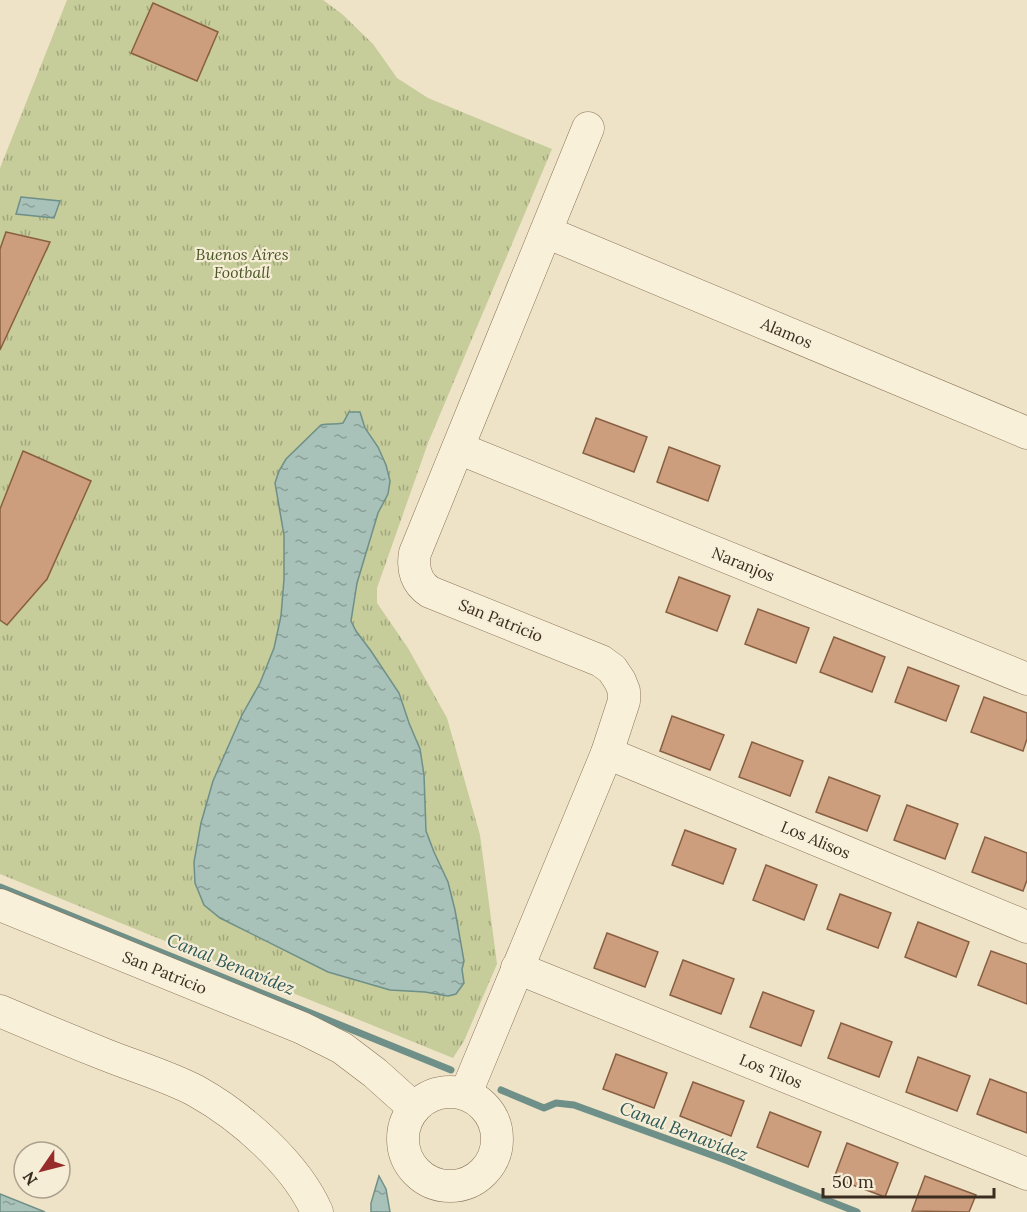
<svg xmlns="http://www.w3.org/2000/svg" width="1027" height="1212" font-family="Lora,serif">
<defs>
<pattern id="park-tufts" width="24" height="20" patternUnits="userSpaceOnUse" patternTransform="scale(1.5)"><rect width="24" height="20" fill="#c6cc9a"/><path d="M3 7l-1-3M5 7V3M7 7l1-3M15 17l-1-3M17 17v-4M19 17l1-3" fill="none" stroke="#a2a67d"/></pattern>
<pattern id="water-ripples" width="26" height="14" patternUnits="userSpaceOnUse" patternTransform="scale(1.5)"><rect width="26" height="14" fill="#a8c2ba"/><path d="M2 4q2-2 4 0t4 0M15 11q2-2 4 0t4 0" fill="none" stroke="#8a9e97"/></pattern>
</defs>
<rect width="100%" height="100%" fill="#eee3c6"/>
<polygon fill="url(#park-tufts)" points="67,0 323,0 342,14 373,44 397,78 428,98 552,149 428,443 377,588 377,603 408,648 447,718 480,835 497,964 464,1041 453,1058 0,874 0,168"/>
<g fill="url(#water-ripples)" stroke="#6e9088" stroke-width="1.5">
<polygon points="21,197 60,201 54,218 16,214"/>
<path d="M349,412H360L365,428L378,447L386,465L390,481L388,494L378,513L357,583L351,621L356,631L371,651L399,693L409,723L420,749L424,775L426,831L434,852L448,882L455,910L464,961L462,969L464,983L456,994L448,996L425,992L390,990L328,972L220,918L204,905L195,883L194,862L201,823L213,781L242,715L260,683L274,648L281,616L284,579V535L275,483L279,471L286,459L321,425C329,423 335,425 343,423Z"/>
<polygon points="379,1176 386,1189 390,1212 371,1212 371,1203"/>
<polygon points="0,1194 45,1212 0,1212"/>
</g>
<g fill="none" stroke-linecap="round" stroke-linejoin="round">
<g stroke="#6e9088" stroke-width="7">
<polyline points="0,887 451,1070"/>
<polyline points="501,1090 544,1108 556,1103 574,1105 728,1161 857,1212"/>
</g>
</g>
<g fill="#cc9e7d" stroke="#895f42" stroke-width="1.5">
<polygon points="153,3 218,32 197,81 131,53"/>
<polygon points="6,232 50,242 0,350 0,249"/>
<polygon points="596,418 647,437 634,472 583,453"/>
<polygon points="669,447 720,466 708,501 657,482"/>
<polygon points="23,451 91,481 47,579 7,625 0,620 0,509"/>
<polygon points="679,577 730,596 717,631 666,612"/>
<polygon points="758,609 809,628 796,663 745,644"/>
<polygon points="834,637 885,657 872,692 820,672"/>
<polygon points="908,667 959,686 946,721 895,702"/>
<polygon points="984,697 1027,713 1027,739 1023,751 971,732"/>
<polygon points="672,716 724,735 710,770 660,751"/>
<polygon points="752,742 803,761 790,796 739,777"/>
<polygon points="829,777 880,796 867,831 816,812"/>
<polygon points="907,805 958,824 945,859 894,840"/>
<polygon points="685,830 736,849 723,884 672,865"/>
<polygon points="985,837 1027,853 1027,880 1023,891 972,872"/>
<polygon points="766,865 817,885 804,920 753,900"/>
<polygon points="840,894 891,913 878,948 827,929"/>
<polygon points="918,922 969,942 956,977 905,957"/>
<polygon points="607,933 658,952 645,987 594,968"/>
<polygon points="991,951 1027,964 1027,1004 978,985"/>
<polygon points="683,960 734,979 721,1014 670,995"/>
<polygon points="763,992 814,1011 801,1046 750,1027"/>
<polygon points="841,1023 892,1042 879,1077 828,1058"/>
<polygon points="616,1054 667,1073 654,1108 603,1089"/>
<polygon points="918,1057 970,1076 957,1111 906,1092"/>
<polygon points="990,1079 1027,1093 1027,1133 977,1114"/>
<polygon points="693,1082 744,1101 731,1136 680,1116"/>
<polygon points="770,1112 821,1132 808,1167 757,1147"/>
<polygon points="847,1143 898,1163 885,1197 834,1178"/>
<polygon points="925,1176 976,1195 969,1212 912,1211"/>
</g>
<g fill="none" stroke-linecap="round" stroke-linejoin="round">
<g stroke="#8a755c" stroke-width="33">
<g id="minor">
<path id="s1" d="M546,232L1027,433"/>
<path id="s2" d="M458,448L1027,679"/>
<path id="s3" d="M607,753L1027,927"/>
<path id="s4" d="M0,905L302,1028L342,1048L375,1073L414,1108"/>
<path id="s5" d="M517,968L1027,1174"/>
<path d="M0,1011C35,1026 71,1041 106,1055C136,1067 167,1076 196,1091C241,1116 296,1164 317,1212"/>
<circle cx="450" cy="1139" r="47"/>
<path d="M466,1093L607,753L624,701V691L620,681L612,669L601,661L430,592C416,583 412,569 415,553L588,128"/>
</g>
</g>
<use href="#minor" stroke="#f9f0da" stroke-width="32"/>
</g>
<g text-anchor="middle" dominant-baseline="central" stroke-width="4.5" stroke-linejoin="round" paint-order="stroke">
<g font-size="16" font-style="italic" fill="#4a5626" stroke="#f6edd6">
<text x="242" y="254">Buenos Aires<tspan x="242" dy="18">Football</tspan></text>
</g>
<g font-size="16" fill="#3a2d20" stroke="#f6edd6">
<text stroke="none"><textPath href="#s1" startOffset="261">Alamos</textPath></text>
<text stroke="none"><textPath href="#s2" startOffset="308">Naranjos</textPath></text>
<text transform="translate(501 620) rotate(22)">San Patricio</text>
<text stroke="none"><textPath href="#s3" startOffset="226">Los Alisos</textPath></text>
<text stroke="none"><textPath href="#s4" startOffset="178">San Patricio</textPath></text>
<text stroke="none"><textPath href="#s5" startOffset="274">Los Tilos</textPath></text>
</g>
<g font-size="18" font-style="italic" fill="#2f5957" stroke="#f6edd6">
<text transform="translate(231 964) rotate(22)">Canal Benavídez</text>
<text transform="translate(684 1131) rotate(21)">Canal Benavídez</text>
</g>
</g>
<g transform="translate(42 1170) rotate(235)"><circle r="28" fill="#f6edd6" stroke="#aba08d" stroke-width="1.5"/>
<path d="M0-4.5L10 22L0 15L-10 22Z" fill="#982c2c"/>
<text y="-9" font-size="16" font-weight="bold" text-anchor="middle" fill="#3a2d20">N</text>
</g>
<path d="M823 1188v9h171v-9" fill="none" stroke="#3a2d20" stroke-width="3"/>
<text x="832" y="1188" font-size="18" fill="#3a2d20" stroke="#f6edd6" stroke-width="4.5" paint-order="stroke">50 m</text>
</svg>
